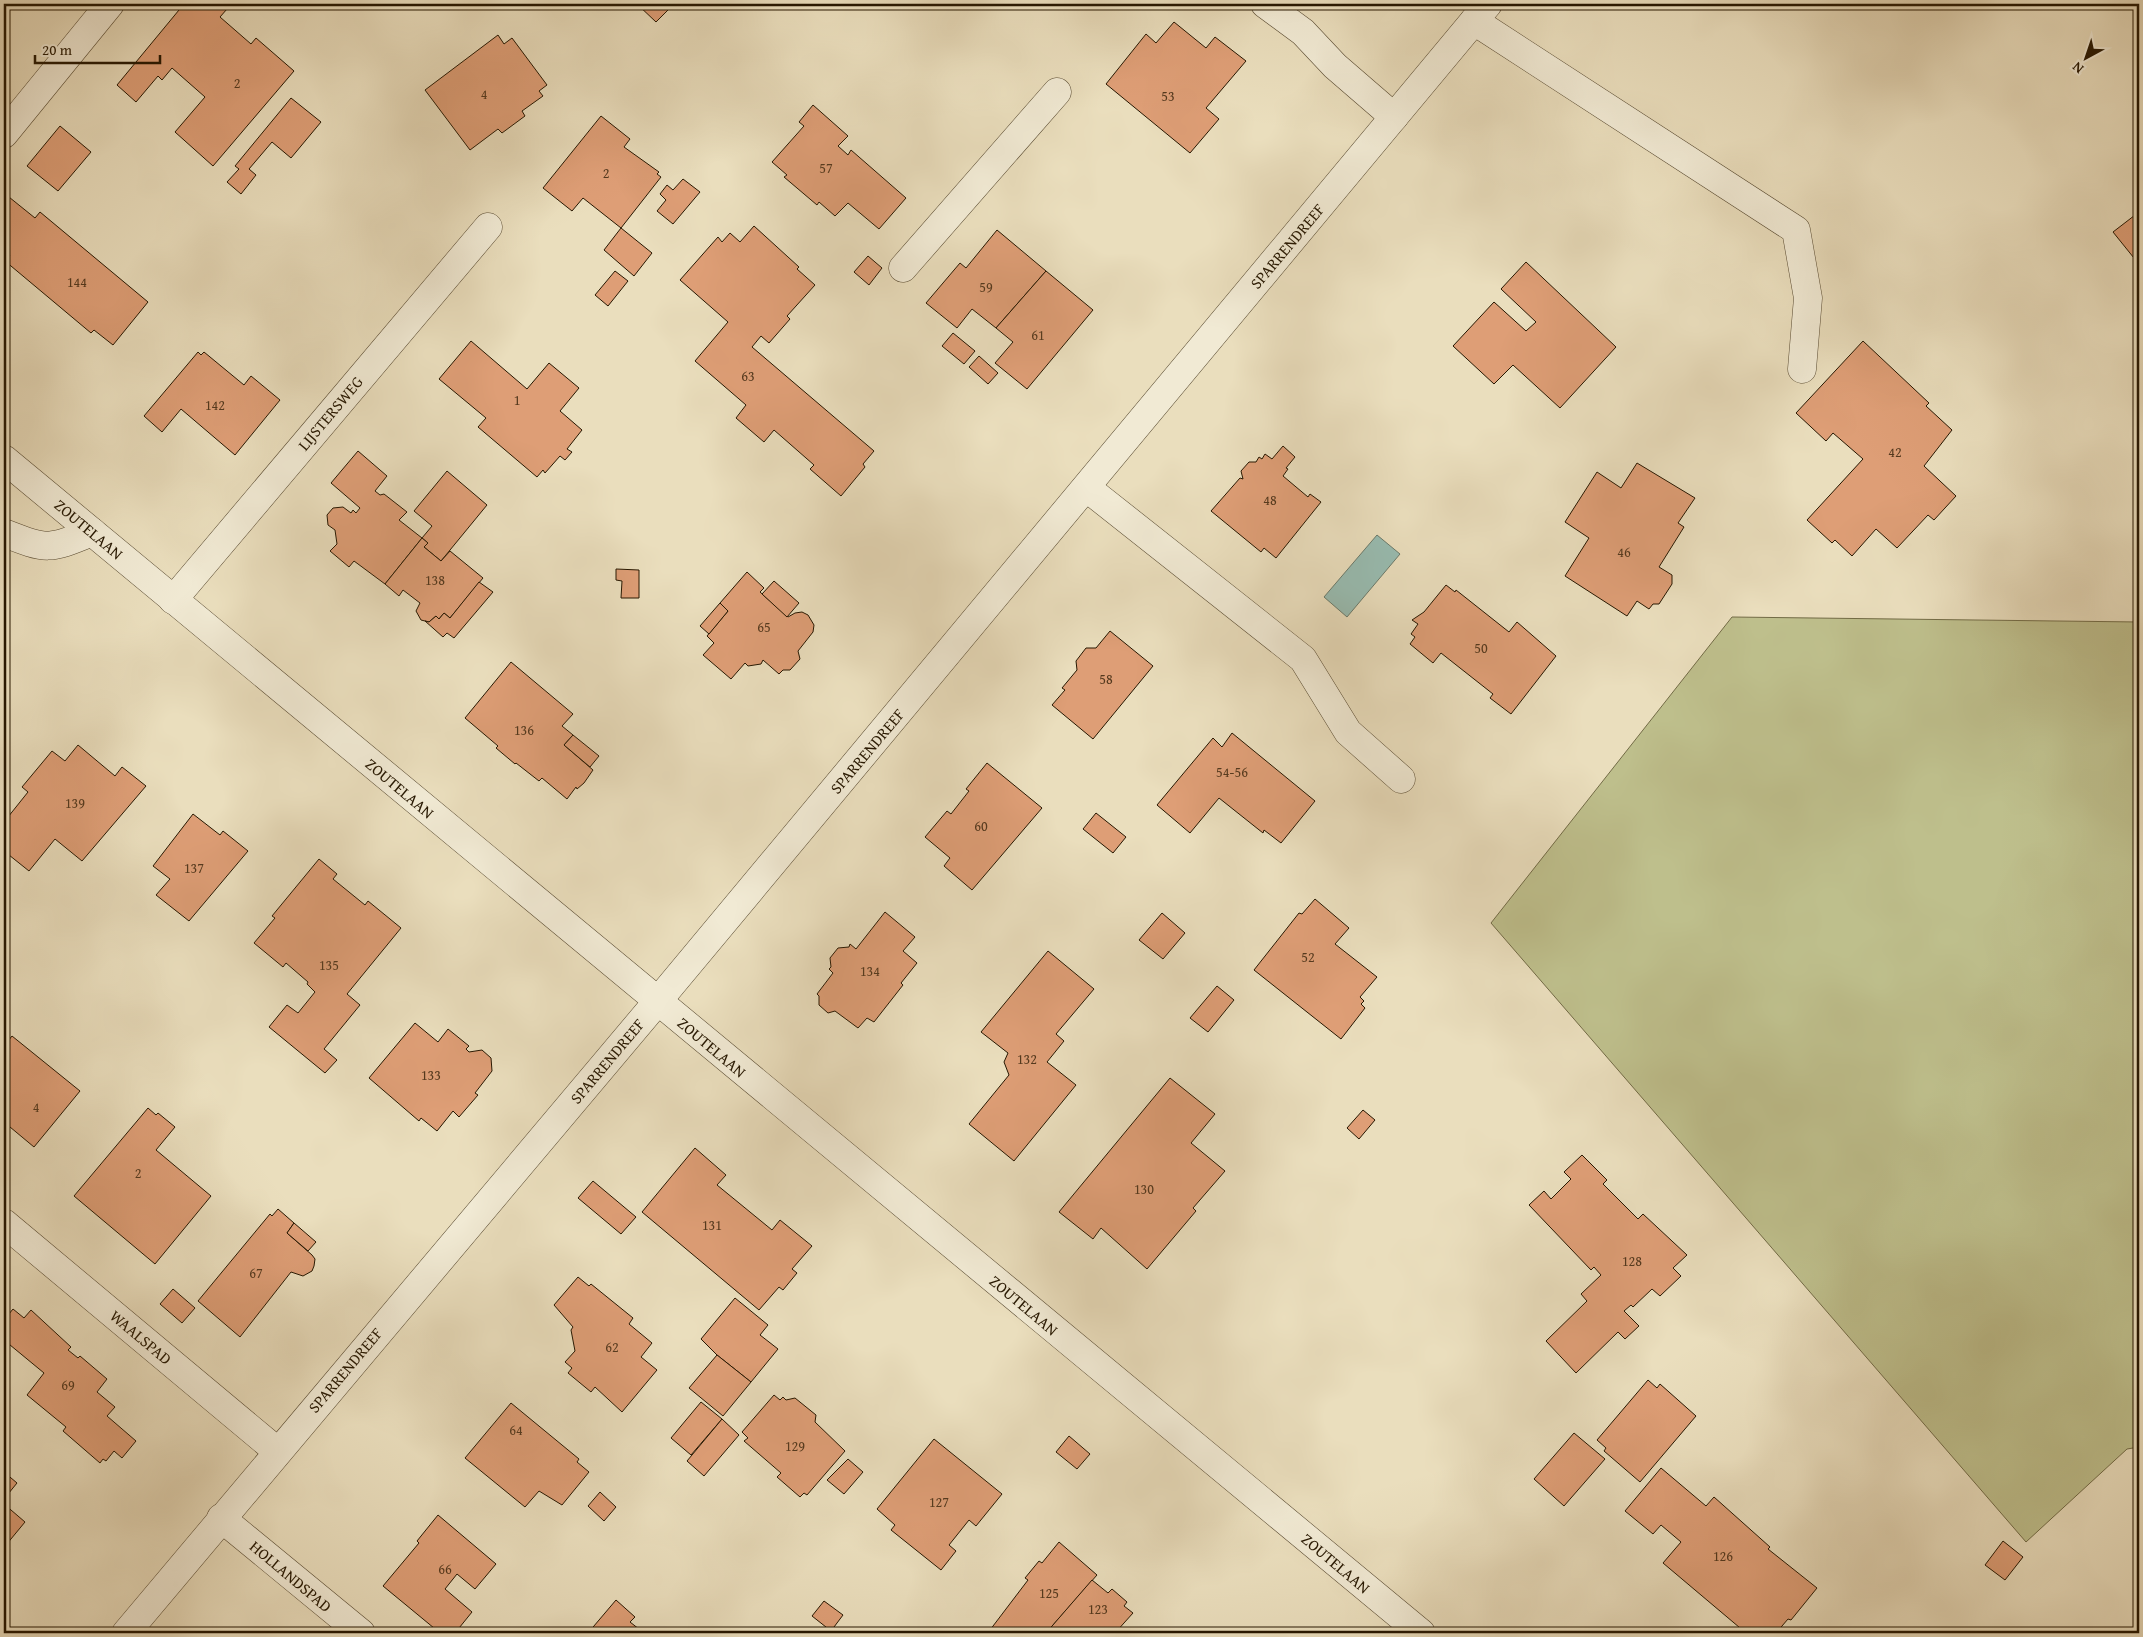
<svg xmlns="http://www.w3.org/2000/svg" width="2143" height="1637" font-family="'Gentium Book Plus',serif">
<rect width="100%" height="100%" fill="#eadebd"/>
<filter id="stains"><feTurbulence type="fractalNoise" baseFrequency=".004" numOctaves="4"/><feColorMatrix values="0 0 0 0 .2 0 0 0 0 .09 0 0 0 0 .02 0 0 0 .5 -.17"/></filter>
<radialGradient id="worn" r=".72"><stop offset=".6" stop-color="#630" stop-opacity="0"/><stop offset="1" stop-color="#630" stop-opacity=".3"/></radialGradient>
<polygon fill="#bebf8c" stroke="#726b46" points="1732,617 2139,622 2139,1447 2127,1449 2026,1542 1491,923"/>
<polygon fill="#98bcb1" stroke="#6a7a6b" points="1377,535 1400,554 1347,617 1324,597"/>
<g fill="#de9e76" stroke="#261701">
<polygon points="172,4 221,4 227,9 220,17 251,44 256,38 294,71 213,166 175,132 205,97 172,68 162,80 158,76 136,102 117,85 179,10"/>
<polygon points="637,4 671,4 673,5 656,22"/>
<polygon points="1174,22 1206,48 1215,37 1246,61 1206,108 1219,119 1190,153 1106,84 1146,34 1156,43"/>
<polygon points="498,35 504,44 512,38 547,85 539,91 543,96 522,111 525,116 502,133 498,129 470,150 425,90"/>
<polygon points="291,98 321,122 291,158 272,142 249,169 256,175 241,194 227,182 239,169 235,166"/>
<polygon points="813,105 848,136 838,146 848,155 851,150 906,198 879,229 848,203 835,216 819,202 817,205 784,177 787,175 772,162 804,126 799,122"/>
<polygon points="601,116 630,139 624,147 659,172 657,174 661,177 621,228 583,198 572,211 543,188"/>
<polygon points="60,126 91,152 58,191 27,166"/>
<polygon points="683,179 700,192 673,224 657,211 666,200 660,194 667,185 673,190"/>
<polygon points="4,193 35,218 40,212 148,302 113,345 94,330 91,333 5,261 10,255 4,249"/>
<polygon points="2139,212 2139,262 2138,263 2113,232"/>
<polygon points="754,226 799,267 797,269 815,285 787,316 790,319 769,343 761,336 752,347 874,451 863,464 865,467 841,496 810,469 814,465 774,430 764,442 736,418 746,405 695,361 728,322 680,280 718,237 722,242 730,233 740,242"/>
<polygon points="621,228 652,253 634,276 604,250"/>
<polygon points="997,230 1046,271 996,328 972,309 957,328 926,303 960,263 966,268"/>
<polygon points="868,256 882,268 869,285 854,272"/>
<polygon points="1526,262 1616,347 1560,408 1513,365 1494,384 1453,346 1494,302 1526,331 1536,322 1501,289"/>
<polygon points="615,271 628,281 608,306 595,295"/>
<polygon points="1046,271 1093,310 1027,389 995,363 1013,342 996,328"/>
<polygon points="953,333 975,351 964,364 942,346"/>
<polygon points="471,341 527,389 549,363 579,388 560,411 582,430 567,449 572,452 565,460 560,456 545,473 543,470 537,477 478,427 486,418 439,379"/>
<polygon points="1863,341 1929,403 1926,406 1952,430 1924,466 1956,496 1934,520 1928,515 1897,548 1876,529 1852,556 1835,540 1832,543 1807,520 1863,459 1833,433 1826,441 1796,413"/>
<polygon points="198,352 201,355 204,352 244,385 251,376 280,400 235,455 181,409 162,432 144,416"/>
<polygon points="979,356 998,373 988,384 969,367"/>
<polygon points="1283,446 1295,457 1286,468 1288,469 1283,476 1308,497 1310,494 1321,502 1276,558 1264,548 1261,552 1211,511 1240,478 1243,479 1241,471 1249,462 1256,462 1259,457 1262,459 1265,454 1272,459"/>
<polygon points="358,451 387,476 375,491 380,495 384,494 407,512 399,520 422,538 385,584 354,561 349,567 330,551 337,544 335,530 328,525 327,515 333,508 343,507 351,513 353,510 356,513 360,508 331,483"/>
<polygon points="1637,463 1695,498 1678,523 1684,527 1659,567 1672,575 1672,584 1659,604 1653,604 1649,609 1637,601 1627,616 1565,576 1589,538 1565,522 1597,472 1621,488"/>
<polygon points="447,471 487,505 441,561 424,547 428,543 422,538 432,526 414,511"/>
<polygon points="422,538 428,543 424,547 441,561 450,551 483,578 450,618 444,613 439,619 436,616 429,622 421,620 416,611 420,603 403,590 399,596 385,584"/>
<polygon points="616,569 639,570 639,598 621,598 622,581 616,580"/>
<polygon points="747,572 764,588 760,592 788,617 795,613 802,612 808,615 814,625 813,632 798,651 800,659 790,670 783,670 779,674 763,660 761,664 748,666 745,663 731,679 703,655 714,643 707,636 728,611 720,603"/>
<polygon points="774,581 799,603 787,617 762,594"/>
<polygon points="479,582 493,592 454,638 447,633 443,637 425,621 429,622 436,616 439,619 444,613 450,618"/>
<polygon points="1446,585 1455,592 1456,590 1509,632 1517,622 1556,656 1511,714 1490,698 1493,694 1441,653 1433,663 1410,644 1415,637 1411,634 1418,624 1412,620 1424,612"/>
<polygon points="720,603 728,611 709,634 700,626"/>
<polygon points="1110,631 1153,666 1093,739 1052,705 1065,690 1062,688 1077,670 1076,661 1086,648 1096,648"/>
<polygon points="511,662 573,714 562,726 573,735 564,745 593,770 584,783 577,789 576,787 567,799 542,778 539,781 516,763 515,764 496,748 498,746 465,718"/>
<polygon points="1232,733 1315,801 1281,843 1264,830 1263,833 1219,798 1190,833 1157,805 1213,738 1222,747"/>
<polygon points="573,735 599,756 590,767 564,745"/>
<polygon points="78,745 115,776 122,767 146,786 82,861 55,839 29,871 4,851 4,822 28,792 22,787 52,751 65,761"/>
<polygon points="987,763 1042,808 972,890 944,866 950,858 925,837 947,811 951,814 969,791 966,789"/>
<polygon points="1096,813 1126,837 1113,853 1083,829"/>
<polygon points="193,814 220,835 223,831 248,851 189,921 156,895 170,879 153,866"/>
<polygon points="319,859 337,874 333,879 365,905 368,901 401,928 347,994 360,1005 324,1049 337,1060 325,1073 269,1027 287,1005 298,1013 315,992 307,984 308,982 286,963 283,967 254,943 275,918 272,916"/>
<polygon points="1315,899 1349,928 1335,944 1377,977 1360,997 1364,1001 1361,1004 1365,1008 1341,1039 1254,970 1299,913 1302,914"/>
<polygon points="885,912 915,937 903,951 917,963 901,983 903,985 874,1022 867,1018 858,1028 835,1011 828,1013 819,1005 819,996 817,994 833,973 829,969 831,967 830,958 838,948 849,947 850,944 856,949"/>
<polygon points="1162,913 1185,933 1163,959 1139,940"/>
<polygon points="1048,951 1094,989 1056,1034 1064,1041 1047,1062 1076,1085 1014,1161 969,1124 1009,1075 1004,1062 1008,1053 981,1032"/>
<polygon points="1217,986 1234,1000 1208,1032 1190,1018"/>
<polygon points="415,1023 438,1042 448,1029 469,1046 466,1049 469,1052 482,1050 491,1058 492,1071 475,1093 478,1095 459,1117 453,1111 437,1131 421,1118 419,1121 369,1078"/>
<polygon points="12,1036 80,1091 34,1147 4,1122 4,1046"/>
<polygon points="1170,1078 1215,1114 1191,1143 1225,1171 1193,1208 1196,1211 1147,1269 1101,1228 1093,1239 1059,1212"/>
<polygon points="148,1108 156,1115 158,1113 175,1127 156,1150 211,1196 155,1264 74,1196"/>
<polygon points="1363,1110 1375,1120 1359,1139 1347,1128"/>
<polygon points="695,1148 726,1175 717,1185 772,1230 780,1220 812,1246 792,1269 797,1273 783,1290 779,1287 759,1310 642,1212"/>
<polygon points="1582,1155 1607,1180 1603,1184 1638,1219 1643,1214 1687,1255 1673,1268 1681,1276 1660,1296 1652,1289 1633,1307 1631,1305 1624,1311 1639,1326 1625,1339 1618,1332 1576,1373 1546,1341 1587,1301 1581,1294 1601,1275 1594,1267 1591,1270 1529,1205 1544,1191 1551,1199 1571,1179 1564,1172"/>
<polygon points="593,1181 636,1217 621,1234 578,1198"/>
<polygon points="278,1209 294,1223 287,1233 312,1255 315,1259 314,1266 312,1271 303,1276 291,1272 240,1337 198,1301 270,1214 272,1216"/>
<polygon points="294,1223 316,1242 308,1251 287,1233"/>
<polygon points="578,1277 589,1286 591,1284 633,1318 629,1324 652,1343 641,1357 657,1370 622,1412 595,1387 591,1392 568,1373 572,1368 565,1362 575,1351 571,1330 573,1327 554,1305"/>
<polygon points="173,1289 195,1308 182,1323 160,1304"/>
<polygon points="735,1298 768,1325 760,1335 778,1349 751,1382 717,1355 701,1339"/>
<polygon points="13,1309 24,1318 31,1310 71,1347 68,1350 78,1358 80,1356 107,1379 97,1392 115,1407 107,1416 136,1441 122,1458 114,1451 106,1461 103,1459 100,1463 63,1431 66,1427 27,1395 44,1373 4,1340 4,1320"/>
<polygon points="717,1355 751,1382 723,1416 689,1388"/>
<polygon points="1648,1380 1657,1388 1660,1384 1696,1416 1640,1482 1604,1451 1606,1448 1597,1440"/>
<polygon points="774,1395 780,1400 783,1397 786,1400 795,1398 816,1415 815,1422 845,1451 807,1495 804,1493 800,1497 777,1477 781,1473 744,1441 748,1438 742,1432"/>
<polygon points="701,1402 722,1419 691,1455 671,1438"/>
<polygon points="511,1403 579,1459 577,1462 589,1472 562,1505 539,1491 525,1507 465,1458"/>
<polygon points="722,1419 739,1435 704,1476 687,1461"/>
<polygon points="1574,1433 1605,1459 1564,1506 1534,1479"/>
<polygon points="1069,1436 1090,1454 1077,1469 1056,1452"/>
<polygon points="934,1439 1002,1494 976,1526 969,1520 949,1545 956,1551 941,1570 891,1530 895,1525 877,1509"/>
<polygon points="848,1459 863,1472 844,1494 827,1480"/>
<polygon points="1661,1468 1706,1506 1714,1497 1770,1547 1768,1549 1817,1588 1791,1620 1788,1619 1776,1633 1746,1633 1663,1563 1681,1542 1661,1525 1653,1534 1625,1511"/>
<polygon points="4,1472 17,1483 4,1499"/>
<polygon points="600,1492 616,1507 604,1521 588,1506"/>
<polygon points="4,1504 25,1522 6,1545 10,1549 4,1556"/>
<polygon points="438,1515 496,1564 475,1589 457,1574 445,1589 472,1612 455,1633 440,1633 383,1586 419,1543 417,1541"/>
<polygon points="2003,1541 2023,1557 2005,1580 1985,1565"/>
<polygon points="1059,1542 1097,1575 1046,1633 995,1633 990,1630 1028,1580 1025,1578 1039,1561 1042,1563"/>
<polygon points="1092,1580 1108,1593 1112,1589 1127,1602 1124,1606 1133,1613 1115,1633 1046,1633"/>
<polygon points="616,1600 635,1617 630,1622 644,1633 588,1633"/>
<polygon points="824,1601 843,1615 831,1631 812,1616"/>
</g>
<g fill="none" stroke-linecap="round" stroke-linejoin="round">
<g stroke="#574930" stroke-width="29">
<g id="minor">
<polyline points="1265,4 1303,32 1335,66 1394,117"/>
<polyline points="1474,21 1796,230 1808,298 1802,369"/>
<polyline points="4,134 110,4"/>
<polyline points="903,268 1057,92"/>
<polyline points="4,459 1421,1633"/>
<polyline points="1087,488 1303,659 1348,732 1401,779"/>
<path d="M4,533C48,550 48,550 92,532"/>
<polyline points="173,600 488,227"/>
<polyline points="4,1223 277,1451"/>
<polyline points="221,1518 361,1633"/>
<polyline points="126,1633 657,1002 1488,4"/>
</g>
</g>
<use href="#minor" stroke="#f1ead4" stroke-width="28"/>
</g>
<g text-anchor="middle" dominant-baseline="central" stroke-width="4.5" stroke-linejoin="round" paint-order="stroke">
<g font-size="14" fill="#54391e">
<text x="237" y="83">2</text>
<text x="484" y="94">4</text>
<text x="1168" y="96">53</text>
<text x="826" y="168">57</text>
<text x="606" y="173">2</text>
<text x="77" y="282">144</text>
<text x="986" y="287">59</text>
<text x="1038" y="335">61</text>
<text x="748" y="376">63</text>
<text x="517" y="400">1</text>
<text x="215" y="405">142</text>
<text x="1895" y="452">42</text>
<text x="1270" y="500">48</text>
<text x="1624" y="552">46</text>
<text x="435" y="580">138</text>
<text x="764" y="627">65</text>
<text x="1481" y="648">50</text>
<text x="1106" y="679">58</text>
<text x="524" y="730">136</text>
<text x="1232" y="772">54-56</text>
<text x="75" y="803">139</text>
<text x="981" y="826">60</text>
<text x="194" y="868">137</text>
<text x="1308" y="957">52</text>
<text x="329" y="965">135</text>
<text x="870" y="971">134</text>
<text x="1027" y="1059">132</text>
<text x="431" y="1075">133</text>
<text x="36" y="1107">4</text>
<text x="138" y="1173">2</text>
<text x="1144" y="1189">130</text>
<text x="712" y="1225">131</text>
<text x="1632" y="1261">128</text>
<text x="256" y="1273">67</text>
<text x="612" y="1347">62</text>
<text x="68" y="1385">69</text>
<text x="516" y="1430">64</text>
<text x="795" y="1446">129</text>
<text x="939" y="1502">127</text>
<text x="1723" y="1556">126</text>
<text x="445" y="1569">66</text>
<text x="1049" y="1593">125</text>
<text x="1098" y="1609">123</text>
</g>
<g font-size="16" fill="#261701" stroke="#f1ead4">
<text transform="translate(1287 246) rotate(-50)">SPARRENDREEF</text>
<text transform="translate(330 413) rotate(-50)">LIJSTERSWEG</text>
<text transform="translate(89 529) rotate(40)">ZOUTELAAN</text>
<text transform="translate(867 751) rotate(-50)">SPARRENDREEF</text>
<text transform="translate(400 788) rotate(40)">ZOUTELAAN</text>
<text transform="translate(712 1047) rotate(40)">ZOUTELAAN</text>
<text transform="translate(607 1061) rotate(-50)">SPARRENDREEF</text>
<text transform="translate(1024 1305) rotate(40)">ZOUTELAAN</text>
<text transform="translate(141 1337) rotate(40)">WAALSPAD</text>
<text transform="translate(345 1370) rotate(-50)">SPARRENDREEF</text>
<text transform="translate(1336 1563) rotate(40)">ZOUTELAAN</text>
<text transform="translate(291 1576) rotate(40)">HOLLANDSPAD</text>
</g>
</g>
<rect width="2143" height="1637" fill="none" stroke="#eadebd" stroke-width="20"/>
<rect x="5" y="5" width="2133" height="1627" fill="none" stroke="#261701" stroke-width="2.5"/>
<rect x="10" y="10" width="2123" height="1617" fill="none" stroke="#261701"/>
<g transform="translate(2086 58) rotate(220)" stroke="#f1ead4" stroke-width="4" paint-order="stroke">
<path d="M0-4L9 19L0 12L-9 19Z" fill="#261701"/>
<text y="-8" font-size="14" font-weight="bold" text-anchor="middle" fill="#261701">N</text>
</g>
<path d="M35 55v8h125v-8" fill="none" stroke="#261701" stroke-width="2.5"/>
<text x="42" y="55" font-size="15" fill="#261701" stroke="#f1ead4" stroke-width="4" paint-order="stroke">20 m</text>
<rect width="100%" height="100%" filter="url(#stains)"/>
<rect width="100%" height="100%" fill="url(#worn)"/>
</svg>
